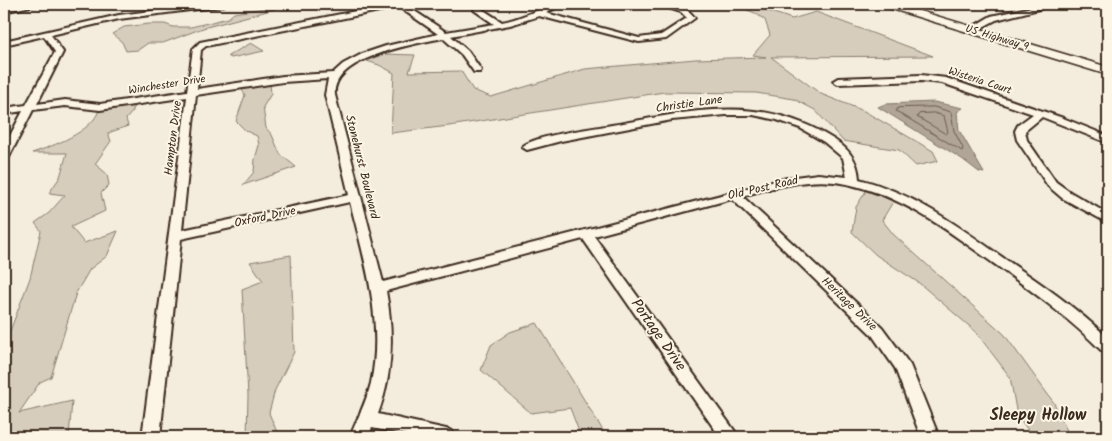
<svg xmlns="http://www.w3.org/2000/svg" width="1112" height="441" font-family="Kalam,sans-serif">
<rect width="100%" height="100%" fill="#f4eddd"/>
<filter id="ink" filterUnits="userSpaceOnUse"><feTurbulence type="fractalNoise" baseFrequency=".02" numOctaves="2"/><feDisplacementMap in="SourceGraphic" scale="10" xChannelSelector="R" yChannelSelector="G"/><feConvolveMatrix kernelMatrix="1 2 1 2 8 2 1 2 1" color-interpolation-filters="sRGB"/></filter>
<g filter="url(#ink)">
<g fill="#d6cdbd" stroke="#887c6e">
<polygon points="731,4 747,4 792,19 816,12 933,56 771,57 821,94 864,111 933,151 938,161 916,166 899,150 843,141 815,110 794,99 756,93 664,92 449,126 391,133 394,73 379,65 367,61 384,54 415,55 409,72 461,71 473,90 491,97 585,69 695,59 766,57 753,55 770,35 765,20 755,13"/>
<polygon points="270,7 275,9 203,28 163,43 148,43 138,50 126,51 122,42 112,34 124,27 149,24 165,24 173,27 191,27 228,18 234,13"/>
<polygon points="251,43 264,51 231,58 228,56"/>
<polygon points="270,83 271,94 263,107 266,128 272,135 280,154 296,167 243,185 254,172 255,159 259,145 257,136 246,131 236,121 245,95 241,88"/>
<path d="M134,103L133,111L126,119L128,126L108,133L111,141L95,164L107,174L109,185L101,193L105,211L71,227L84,243L118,231L107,256L90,269L76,293L51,377L40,382L19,413L72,401L69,437H4V347L30,278L41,231L35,223L49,213L65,195L49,193L60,177L67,153H32C53,146 92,132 99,110Z"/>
<polygon points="866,191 894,200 882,220 894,235 1004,334 1054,403 1070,437 1033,437 1017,415 1010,377 975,331 919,283 876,255 852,232 856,207"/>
<polygon points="291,255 294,352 275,390 269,413 279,437 247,437 248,395 242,289 263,281 250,262"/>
<polygon points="537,323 607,437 581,437 570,408 531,413 481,370 491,345 510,332"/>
</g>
<polygon fill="#b0a596" stroke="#817466" points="934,102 963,108 957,112 959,130 984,173 979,172 962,159 878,107 885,104"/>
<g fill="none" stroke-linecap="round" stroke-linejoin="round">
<g stroke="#6a5b4e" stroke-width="1">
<polygon points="934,107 951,112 954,131 963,148 962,151 896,111 898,108"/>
<polygon points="934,113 944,116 948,132 946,134 917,117 919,114"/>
</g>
<g stroke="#3b2a1e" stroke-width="4">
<g id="minor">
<polygon points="26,4 40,4 4,12 4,8"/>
<path d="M207,4H226L222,6L119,19L51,35L63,52L37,104L65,100L100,104L187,91L193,49L200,42L391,4H404L446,32L494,24L474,10C479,3 484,4 491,4L482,9L502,22C521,19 547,4 563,4L546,13L639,38L661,35L687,18L681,12L656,4C672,3 685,5 695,18L666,39L639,42L539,16L510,25L451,36L468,51L481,70L480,72H474L462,55L443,38C415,44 331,57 335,95L383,282L787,178L818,174L847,177L843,158L824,142L800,128L777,120L753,115H726L672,120L561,141L527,150L522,147C533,136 588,129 606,126C685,113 754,92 828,136C846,146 858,158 859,179C913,193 957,225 1002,257C1039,282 1076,307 1108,338V353L1102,351C1069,318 1031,290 993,263C947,230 903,196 847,184C812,176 776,187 742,196L882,327L910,365L939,437H921L895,368L872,335L732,199L594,236L739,437H720L583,239L386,291C394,333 393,374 378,414L446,429L452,431L455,437H417L372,428L368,437H350C357,419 366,403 371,383C384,322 365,262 350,202L181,239L160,437H142L187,97L100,110L65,106L33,110L9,157L4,160V147L23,111L4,114V108L26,105L55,52L44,36L4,45V41L119,15ZM399,7L438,34L386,46L362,54L343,64L333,73L283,76L197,89L201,50L206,46ZM328,79L325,95L349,195L182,230L196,95L283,82Z"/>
<polygon points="1046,4 1058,4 996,20 981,28 974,26 991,16"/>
<polygon points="921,75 946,78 1063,118 1108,136 1108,143 1042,117 1025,131 1027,140 1056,182 1070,192 1108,214 1108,223 1062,198 1048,186 1017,140 1015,131 1018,125 1033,114 942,83 921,81 838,84 833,81 838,78"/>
</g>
</g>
<g stroke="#3b2a1e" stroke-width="3">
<polygon id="highway" points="881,4 896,4 1108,67 1108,75 882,6"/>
</g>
<use href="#minor" fill="#fcf5e5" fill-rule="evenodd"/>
<use href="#highway" fill="#fcf5e5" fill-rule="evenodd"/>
</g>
</g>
<g text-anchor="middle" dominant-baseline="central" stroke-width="4" stroke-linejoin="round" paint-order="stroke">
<g font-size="11" fill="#3b2a1e" stroke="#fcf5e5">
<text transform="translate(997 38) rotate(17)">US Highway 9</text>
<text transform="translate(980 81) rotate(18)">Wisteria Court</text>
<text transform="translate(167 85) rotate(-9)">Winchester Drive</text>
</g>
<g font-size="12" fill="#3b2a1e" stroke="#fcf5e5">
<text transform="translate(689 104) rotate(-8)">Christie Lane</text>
<text transform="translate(173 138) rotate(-83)">Hampton Drive</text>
<text transform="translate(362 167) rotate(76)">Stonehurst Boulevard</text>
<text transform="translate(763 188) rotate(-13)">Old Post Road</text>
<text transform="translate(265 217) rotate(-12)">Oxford Drive</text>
<text transform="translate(849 304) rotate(44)">Heritage Drive</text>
</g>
<g font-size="15" fill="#3b2a1e" stroke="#fcf5e5">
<text transform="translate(658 335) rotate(55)">Portage Drive</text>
</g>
<g font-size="16" font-weight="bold" fill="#3b2a1e" stroke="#fcf5e5">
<text x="1038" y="415">Sleepy Hollow</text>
</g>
</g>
<rect width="1112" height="441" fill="none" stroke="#fcf5e5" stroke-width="20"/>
<rect x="10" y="10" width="1092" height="421" fill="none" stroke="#3b2a1e" stroke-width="2" filter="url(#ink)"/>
</svg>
